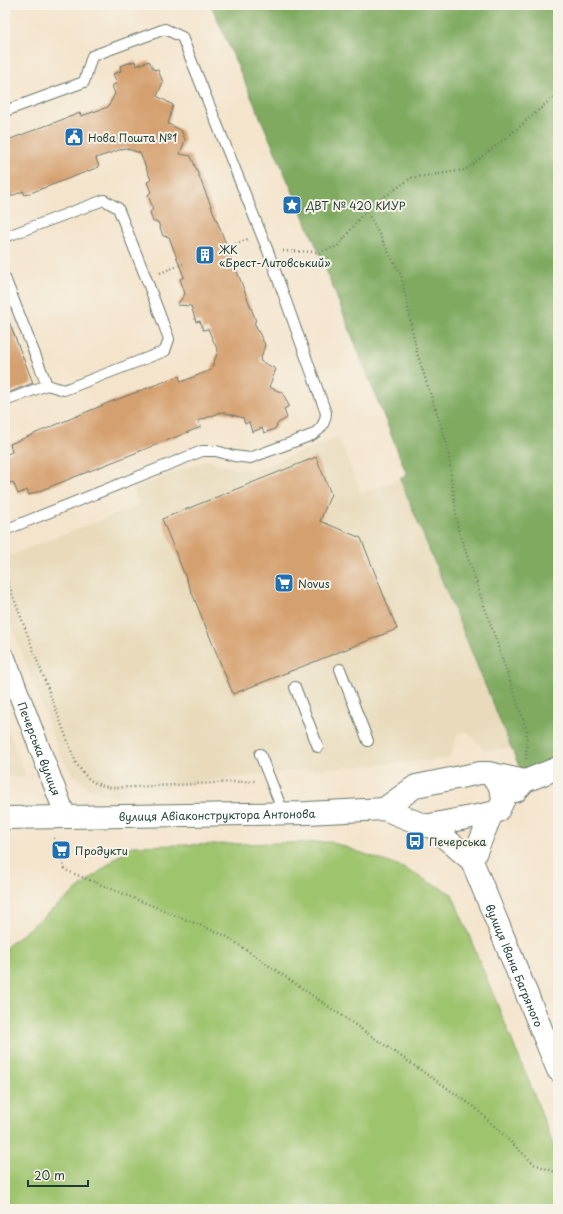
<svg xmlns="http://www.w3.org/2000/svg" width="563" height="1214" font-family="'Playpen Sans',sans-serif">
<rect width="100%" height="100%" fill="#f7f3e8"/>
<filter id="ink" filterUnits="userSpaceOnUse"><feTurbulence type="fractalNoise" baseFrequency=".025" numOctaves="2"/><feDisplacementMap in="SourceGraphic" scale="8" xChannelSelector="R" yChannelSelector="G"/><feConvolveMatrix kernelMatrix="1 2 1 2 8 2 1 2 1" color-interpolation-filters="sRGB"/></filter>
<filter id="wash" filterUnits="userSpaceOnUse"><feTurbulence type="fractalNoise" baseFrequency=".012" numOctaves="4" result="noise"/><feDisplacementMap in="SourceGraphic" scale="16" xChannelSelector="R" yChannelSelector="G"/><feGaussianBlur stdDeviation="0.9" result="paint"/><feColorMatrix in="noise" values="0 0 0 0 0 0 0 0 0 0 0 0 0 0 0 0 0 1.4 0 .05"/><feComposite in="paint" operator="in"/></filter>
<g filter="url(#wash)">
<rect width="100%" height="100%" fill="#f4e4cc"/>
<g fill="#e8daba">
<polygon points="338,437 361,493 400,479 512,748 485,751 467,731 458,734 449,759 261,774 110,795 89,789 73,775 61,757 5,608 5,557 140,505 133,488 207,460 235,469 258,469"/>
<polygon points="5,722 26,777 5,777"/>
</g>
<polygon fill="#9fc46e" stroke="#5f8051" points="331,842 401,867 452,894 536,1099 558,1158 558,1209 5,1209 5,948 131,846"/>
<polygon fill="#7faa61" stroke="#4f744a" points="211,5 558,5 558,768 525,781 400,479 407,475 319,252"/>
<g id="blocks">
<g fill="#d5a070">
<polygon points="135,61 136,66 149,61 153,69 158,70 163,82 157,96 173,105 168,124 181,130 185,140 180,154 191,156 240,279 256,321 254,322 265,345 260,361 276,369 269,387 283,393 289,406 284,409 287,418 278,423 275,429 264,433 262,428 252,432 249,422 245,424 243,418 222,412 198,421 201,427 29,495 27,490 18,494 13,482 9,483 5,475 5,455 12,452 10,444 108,403 179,376 181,382 211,370 218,351 208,329 203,330 200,321 196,322 191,306 177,305 185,294 180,279 184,277 169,237 163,236 158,222 153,222 150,212 153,209 148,195 151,192 147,182 151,180 140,153 125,148 96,158 99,167 25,195 23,191 5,199 5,141 80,113 81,116 108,107 115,94 112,86 117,83 113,74 121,71 120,66"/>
<polygon points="5,314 6,314 33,383 5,394"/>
<polygon points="316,457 331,494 320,521 361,538 397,629 233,694 162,519"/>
</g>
</g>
</g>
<g filter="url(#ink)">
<use href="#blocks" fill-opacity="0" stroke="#6a7769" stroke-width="1"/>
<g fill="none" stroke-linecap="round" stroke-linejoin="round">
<g stroke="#6a7769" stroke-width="12">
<g id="lane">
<path d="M5,111L84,82L92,56L165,29L182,37L268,251L326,413C325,424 321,429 312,435L250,458L234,456L216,451H202L5,530"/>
<polyline points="5,237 104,200 118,208 146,278 169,339 165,351 64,390 47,385 5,278"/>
<polyline points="5,401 47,385"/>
<polyline points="340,669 368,741"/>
<polyline points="295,687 318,747"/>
<polyline points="260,754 284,814"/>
</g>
</g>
<g stroke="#6a7769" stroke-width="22">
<g id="street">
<path id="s1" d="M5,658L66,817"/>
</g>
</g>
<g stroke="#6a7769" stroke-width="24">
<g id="secondary">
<polyline points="516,791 525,781 558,768"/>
<polyline points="384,809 416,786 480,773 488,773 525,781"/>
<path id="s2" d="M5,818L307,813L384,809L426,826L430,825L492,813L498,811L504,799L498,782L488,773"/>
<path id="s3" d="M430,825L472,861L558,1070"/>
<polyline points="472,861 492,813"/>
</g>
</g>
<g stroke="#6a7769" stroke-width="2.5" stroke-dasharray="1 3" stroke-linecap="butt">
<polyline points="228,247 248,239"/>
<polyline points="283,251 319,252 338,246 366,210"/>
<polyline points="160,273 183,264"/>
<path d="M5,575L76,763C88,781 93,784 113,788L255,781"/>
<polyline points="526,759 527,731 458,529 447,444 417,353 401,275 366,210 411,178 465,170 509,136 550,100 558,95"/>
<polyline points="54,838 65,870 226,936 473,1106 534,1164 558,1173"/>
</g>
<use href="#lane" stroke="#fff" stroke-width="10"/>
<use href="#street" stroke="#fff" stroke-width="20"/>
<use href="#secondary" stroke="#fff" stroke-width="22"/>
</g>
</g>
<defs>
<g id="civic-square" transform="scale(1)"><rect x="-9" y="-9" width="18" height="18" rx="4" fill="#1f6fb2" stroke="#f7f3e8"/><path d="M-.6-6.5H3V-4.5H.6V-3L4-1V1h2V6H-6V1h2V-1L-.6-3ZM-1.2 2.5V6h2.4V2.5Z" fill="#fff"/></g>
<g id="sight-square" transform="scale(1)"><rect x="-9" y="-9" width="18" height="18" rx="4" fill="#1f6fb2" stroke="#f7f3e8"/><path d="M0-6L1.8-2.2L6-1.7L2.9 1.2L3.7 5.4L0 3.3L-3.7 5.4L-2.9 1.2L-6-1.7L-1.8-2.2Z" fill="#fff"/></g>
<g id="building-square" transform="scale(1)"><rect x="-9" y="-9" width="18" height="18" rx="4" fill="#1f6fb2" stroke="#f7f3e8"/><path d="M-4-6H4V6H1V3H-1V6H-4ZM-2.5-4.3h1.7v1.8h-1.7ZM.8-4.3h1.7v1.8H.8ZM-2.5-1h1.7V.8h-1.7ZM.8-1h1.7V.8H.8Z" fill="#fff"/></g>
<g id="supermarket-square" transform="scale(1)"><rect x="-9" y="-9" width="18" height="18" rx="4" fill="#1f6fb2" stroke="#f7f3e8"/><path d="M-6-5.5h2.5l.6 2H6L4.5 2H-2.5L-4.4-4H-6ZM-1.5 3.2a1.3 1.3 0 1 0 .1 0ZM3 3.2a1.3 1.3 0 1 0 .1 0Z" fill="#fff"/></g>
<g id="bus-square" transform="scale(1)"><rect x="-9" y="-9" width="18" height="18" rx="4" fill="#1f6fb2" stroke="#f7f3e8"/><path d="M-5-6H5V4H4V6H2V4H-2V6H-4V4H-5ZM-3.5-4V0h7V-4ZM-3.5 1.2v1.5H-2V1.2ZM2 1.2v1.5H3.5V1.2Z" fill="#fff"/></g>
</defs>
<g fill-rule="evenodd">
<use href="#civic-square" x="74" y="137"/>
<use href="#sight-square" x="292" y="205"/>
<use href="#building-square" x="205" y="255"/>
<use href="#supermarket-square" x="284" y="583"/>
<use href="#bus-square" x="415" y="841"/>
<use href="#supermarket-square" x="61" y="850"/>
</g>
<g text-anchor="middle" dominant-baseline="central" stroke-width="4" stroke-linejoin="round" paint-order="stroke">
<g font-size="11" fill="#1f3d34" stroke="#f7f3e8" text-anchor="start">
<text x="88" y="137">Нова Пошта №1</text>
<text x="306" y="205">ДВТ № 420 КИУР</text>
<text x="219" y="249">ЖК<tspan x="219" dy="13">«Брест-Литовський»</tspan></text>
<text x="298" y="583">Novus</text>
<text x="429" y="841">Печерська</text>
<text x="75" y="850">Продукти</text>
</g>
<g font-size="11" fill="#1f3d34" stroke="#f7f3e8">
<text stroke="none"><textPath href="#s1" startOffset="97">Печерська вулиця</textPath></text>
<text stroke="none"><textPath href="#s2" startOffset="212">вулиця Авіаконструктора Антонова</textPath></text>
<text stroke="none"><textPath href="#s3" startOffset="168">вулиця Івана Багряного</textPath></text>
</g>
</g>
<rect width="563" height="1214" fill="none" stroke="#f7f3e8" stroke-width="20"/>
<path d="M28 1180v6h60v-6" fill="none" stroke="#1f3d34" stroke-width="2"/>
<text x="34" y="1180" font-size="12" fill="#1f3d34" stroke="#f7f3e8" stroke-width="3" paint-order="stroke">20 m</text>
</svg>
